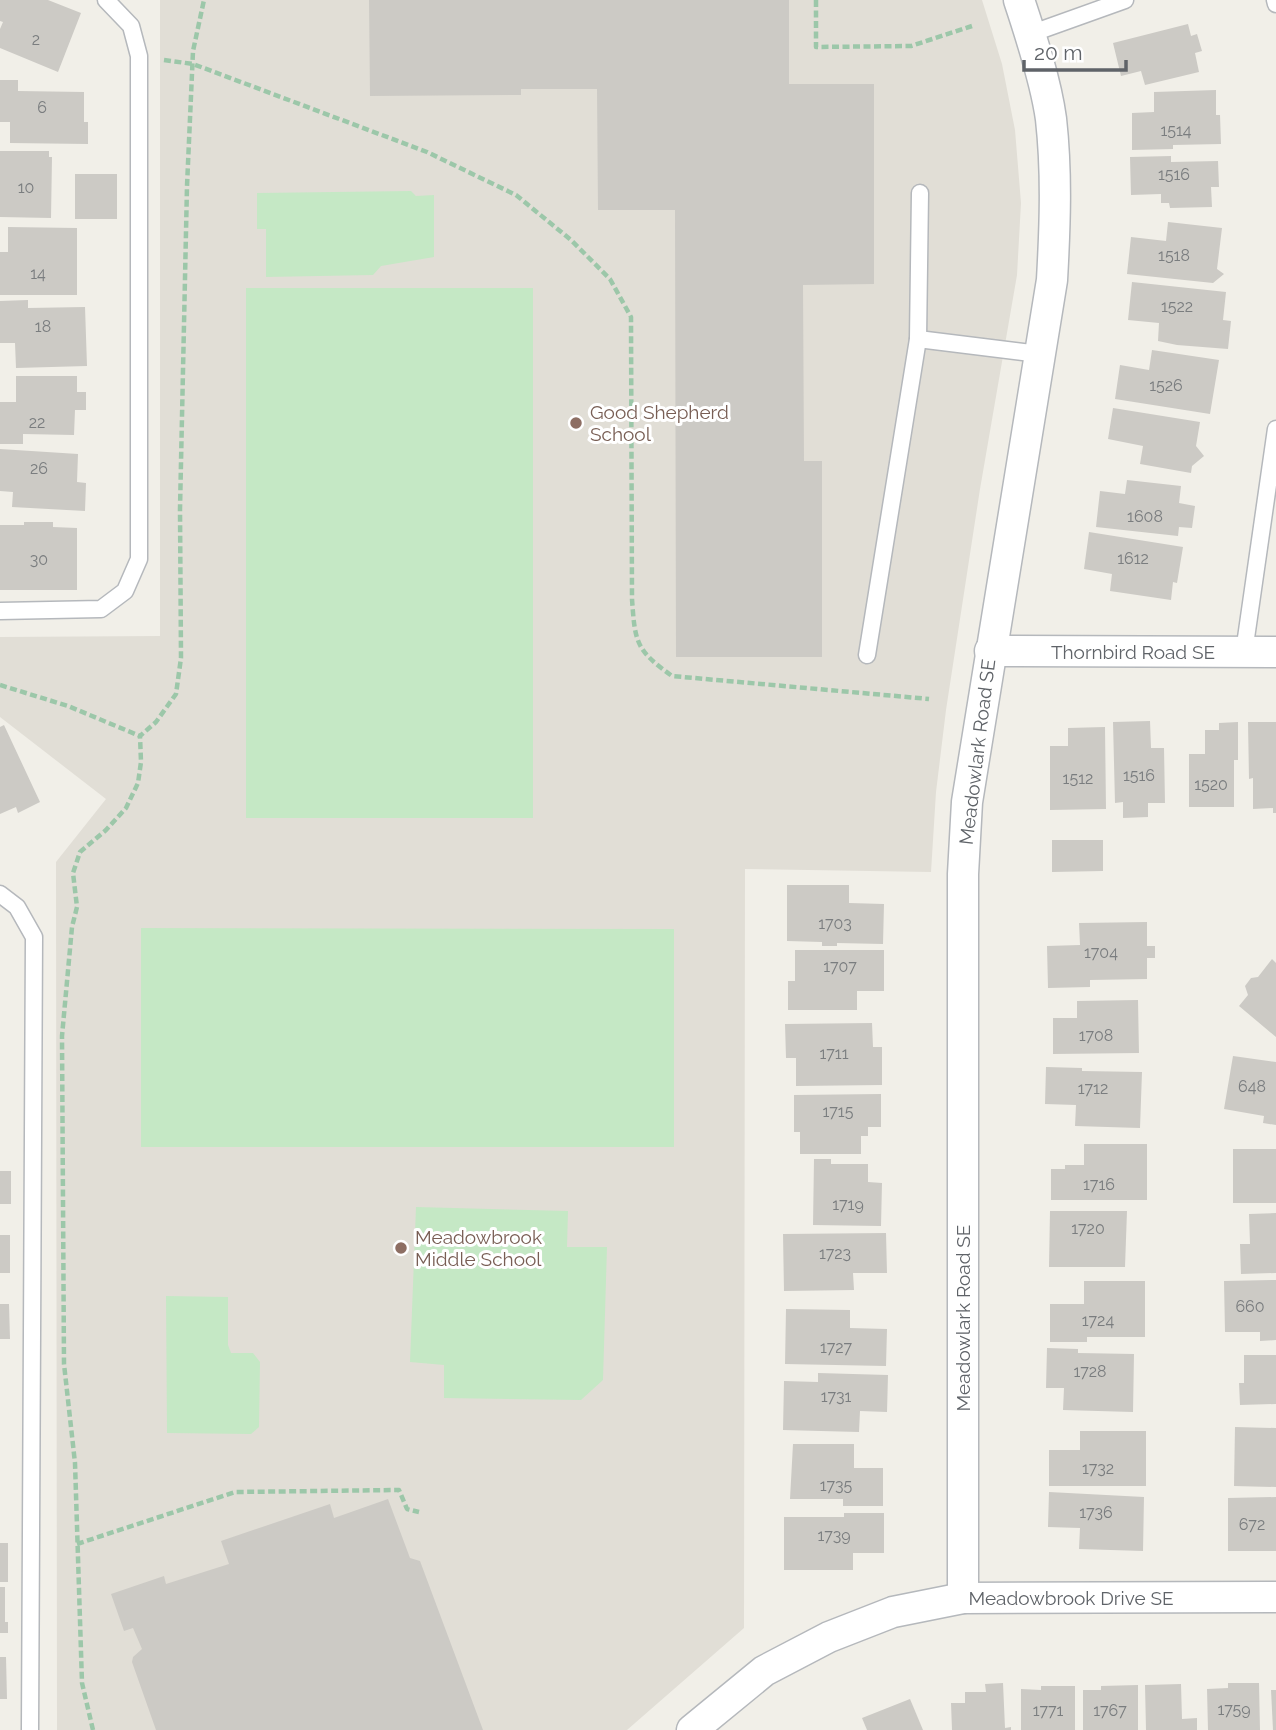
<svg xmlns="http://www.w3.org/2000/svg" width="1276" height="1730" font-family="Raleway,sans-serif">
<rect width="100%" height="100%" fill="#f1efe8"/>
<polygon fill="#e1ded6" points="160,0 982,0 1002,64 1015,130 1021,203 1017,275 980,489 946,710 936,792 931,872 745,869 744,1628 627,1730 57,1730 56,862 106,799 0,717 0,637 160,636"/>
<g fill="#c5e8c5">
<polygon points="411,191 416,196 434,195 434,257 381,266 373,275 266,277 266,229 257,229 257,193"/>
<rect x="246" y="288" width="287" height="530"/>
<polygon points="141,928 674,929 674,1147 141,1147"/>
<polygon points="416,1207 568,1211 567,1247 607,1247 603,1380 581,1400 444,1398 444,1365 410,1362"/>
<polygon points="166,1296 228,1297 228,1345 231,1353 253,1353 260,1362 259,1427 251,1434 167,1433"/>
</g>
<g fill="#cccac5">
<polygon points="0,0 48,0 81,13 58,72 0,48 0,29 3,22 0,21"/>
<polygon points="369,0 789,0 789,84 874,84 874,284 803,285 804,461 822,461 822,657 676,657 675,210 598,210 597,89 521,89 521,95 370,96"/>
<polygon points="1188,24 1191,36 1197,34 1202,51 1195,53 1199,72 1145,85 1141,71 1121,76 1113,43"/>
<polygon points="0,80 18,80 18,91 84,92 84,122 88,122 88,144 10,143 10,122 0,122"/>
<polygon points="1216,90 1216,115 1220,115 1221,144 1173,145 1173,149 1132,150 1132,113 1154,112 1154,92"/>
<polygon points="0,151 49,151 49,157 52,157 51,218 0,217"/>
<polygon points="1171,156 1171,162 1218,161 1219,187 1211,187 1212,207 1170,208 1169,203 1161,203 1161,194 1131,195 1130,157"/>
<rect x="75" y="174" width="42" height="45"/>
<polygon points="1168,222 1222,228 1217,269 1224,274 1213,283 1127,274 1131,237 1166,241"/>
<polygon points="8,227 77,228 77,295 0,295 0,252 8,252"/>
<polygon points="1132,282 1226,292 1223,320 1231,321 1228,349 1177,345 1158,341 1159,323 1128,320"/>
<polygon points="28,300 28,308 85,307 87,366 16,368 15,343 0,343 0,301"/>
<polygon points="1152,350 1219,360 1210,414 1115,399 1120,365 1149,370"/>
<polygon points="16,376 77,376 77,392 86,392 86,410 75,410 74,435 23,434 23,444 0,444 0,402 16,402"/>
<polygon points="1113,408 1200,422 1196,446 1204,456 1192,466 1191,473 1140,464 1143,446 1108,439"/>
<polygon points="0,449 78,454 77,482 86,483 85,511 12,507 13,492 0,491"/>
<polygon points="1127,480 1181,486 1179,503 1195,506 1192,528 1179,527 1178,536 1096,527 1100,491 1125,494"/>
<polygon points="24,522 53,522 53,527 77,528 77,590 0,590 0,525 24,525"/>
<polygon points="1089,532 1183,547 1177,583 1173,582 1171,600 1110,591 1112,574 1084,569"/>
<polygon points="1150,721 1151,748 1164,748 1165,803 1148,803 1148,817 1123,818 1123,802 1115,803 1113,722"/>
<polygon points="1238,722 1238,760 1234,760 1234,807 1189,807 1189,754 1205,754 1205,730 1219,730 1219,723"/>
<polygon points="1248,722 1276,722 1276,813 1273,813 1273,808 1253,809 1253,778 1249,779"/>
<polygon points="4,725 40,802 18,813 16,807 0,814 0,727"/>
<polygon points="1105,727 1106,809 1050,810 1050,746 1068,746 1068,728"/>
<polygon points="1052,840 1103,840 1103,871 1052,872"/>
<polygon points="787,885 849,885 849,903 884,904 883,944 837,943 837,946 822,946 822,942 787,941"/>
<polygon points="1147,922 1147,946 1155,946 1155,958 1147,958 1147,979 1090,980 1090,987 1048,988 1047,946 1080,945 1079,923"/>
<polygon points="795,950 884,950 884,991 857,991 857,1010 788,1010 788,981 795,981"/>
<polygon points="1272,959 1276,963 1276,1037 1239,1006 1248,995 1245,986 1251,978 1258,977"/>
<polygon points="1138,1000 1139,1053 1053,1054 1053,1018 1077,1018 1077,1001"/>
<polygon points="872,1023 873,1047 882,1047 882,1085 796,1086 796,1058 786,1058 785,1024"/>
<polygon points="1233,1056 1276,1062 1276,1125 1263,1123 1264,1116 1224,1109"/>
<polygon points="1046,1067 1082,1068 1082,1071 1142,1072 1140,1128 1075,1126 1076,1105 1045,1104"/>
<polygon points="881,1094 881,1127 868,1127 868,1136 861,1136 861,1154 800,1154 800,1132 794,1132 794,1095"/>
<polygon points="1084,1144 1147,1144 1147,1200 1051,1200 1051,1169 1065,1169 1065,1165 1084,1165"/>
<rect x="1233" y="1149" width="43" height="54"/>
<polygon points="814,1159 831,1159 831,1164 868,1164 868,1182 882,1183 881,1226 813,1225"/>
<rect x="0" y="1171" width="11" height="33"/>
<polygon points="1050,1211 1127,1211 1125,1267 1049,1267"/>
<polygon points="1276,1213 1276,1273 1241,1274 1240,1244 1250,1244 1249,1214"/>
<polygon points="886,1233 887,1273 853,1273 854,1290 784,1291 783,1234"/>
<rect x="0" y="1235" width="10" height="38"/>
<polygon points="1276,1280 1276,1340 1260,1341 1260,1332 1225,1332 1224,1281"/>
<polygon points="1084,1281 1145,1281 1145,1337 1087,1337 1087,1342 1050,1342 1050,1304 1084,1304"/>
<polygon points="0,1304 9,1304 10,1339 0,1339"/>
<polygon points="786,1309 850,1310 850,1328 887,1329 886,1366 785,1364"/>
<polygon points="1047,1348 1078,1349 1078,1353 1134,1354 1133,1412 1063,1410 1064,1388 1046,1388"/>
<polygon points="1244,1355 1276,1355 1276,1404 1240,1405 1239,1383 1244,1383"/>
<polygon points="818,1373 888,1375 887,1412 860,1411 859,1432 783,1430 784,1381 818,1382"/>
<polygon points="1235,1427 1276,1428 1276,1487 1234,1486"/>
<polygon points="1080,1431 1146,1431 1146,1486 1049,1486 1049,1450 1080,1450"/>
<polygon points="793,1444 854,1444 854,1468 883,1468 883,1506 843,1506 843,1499 790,1499"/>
<polygon points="1049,1492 1144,1497 1143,1551 1079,1549 1080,1528 1048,1527"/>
<polygon points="1276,1497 1276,1551 1228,1551 1228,1498"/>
<polygon points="388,1499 410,1558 420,1561 483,1730 156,1730 132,1662 133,1657 142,1649 133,1628 124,1631 111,1594 164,1576 166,1584 229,1564 221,1541 330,1504 334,1518"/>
<polygon points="844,1513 884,1513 884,1553 853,1553 853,1570 784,1570 784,1517 844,1517"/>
<rect x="0" y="1543" width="8" height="39"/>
<polygon points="0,1587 5,1587 5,1622 8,1622 8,1633 0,1633"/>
<polygon points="0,1657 6,1657 7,1699 0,1699"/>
<polygon points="1003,1683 1005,1728 1011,1727 1011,1730 952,1730 951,1703 965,1703 965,1692 986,1692 985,1684"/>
<polygon points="1228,1683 1259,1683 1260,1730 1208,1730 1207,1689 1228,1688"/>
<polygon points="1181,1684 1182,1719 1197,1718 1197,1730 1146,1730 1145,1685"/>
<polygon points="1138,1685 1138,1730 1083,1730 1083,1690 1101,1690 1101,1686"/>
<polygon points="1041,1686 1075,1686 1075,1730 1021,1730 1021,1689 1041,1690"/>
<polygon points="1271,1690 1276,1690 1276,1730 1273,1730"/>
<polygon points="910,1699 923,1730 867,1730 862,1718"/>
</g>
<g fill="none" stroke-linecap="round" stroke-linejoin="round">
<g stroke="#b5b8bc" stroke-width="19">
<g id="service">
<polyline points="1275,0 1276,4"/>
<polyline points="1030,34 1125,0"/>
<polyline points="918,339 1039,354"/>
<polyline points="0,611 101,609 125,591 139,559 139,56 131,26 106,0"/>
<polyline points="1244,652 1276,429"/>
<polyline points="867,655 918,339 920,193"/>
<polyline points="0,894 17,907 34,937 30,1730"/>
</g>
</g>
<g stroke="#b5b8bc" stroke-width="33">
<g id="minor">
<polyline points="990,651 1276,652"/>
<path d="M963,1598V874L967,802L1052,280C1055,226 1057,173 1051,119C1046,82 1031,36 1019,0"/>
<polyline points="692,1730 764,1671 829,1637 893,1612 963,1598 1276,1597"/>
</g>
</g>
<g stroke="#9cc7a9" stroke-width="4.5" stroke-dasharray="7 3.5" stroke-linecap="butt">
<polyline points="816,0 816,47 911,46 972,26"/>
<path d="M164,60L193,64L427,152L516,195L571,240L610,279L631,317L632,599C635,643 636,650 672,676L929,699"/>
<polyline points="0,685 68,706 140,736"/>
<polyline points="77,1544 235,1492 399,1490 407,1509 419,1512"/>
<polyline points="93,1730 82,1683 75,1463 64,1364 62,1036 72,927 77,907 73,873 80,852 106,830 126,808 138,783 141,762 140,736 156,722 176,694 181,658 180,509 187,186 193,51 204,0"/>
</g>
<use href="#service" stroke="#fff" stroke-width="16"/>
<use href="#minor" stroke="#fff" stroke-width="30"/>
</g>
<g fill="#8d6e63" stroke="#fff" stroke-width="2.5">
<circle cx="576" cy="423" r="7"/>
<circle cx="401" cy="1248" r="7"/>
</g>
<g text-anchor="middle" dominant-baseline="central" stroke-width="6" stroke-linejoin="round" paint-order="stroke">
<g font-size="16" fill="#7a7d7f">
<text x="36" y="39">2</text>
<text x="42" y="107">6</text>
<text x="1176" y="130">1514</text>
<text x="1174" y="174">1516</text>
<text x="26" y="187">10</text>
<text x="1174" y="255">1518</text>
<text x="38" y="273">14</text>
<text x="1177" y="306">1522</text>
<text x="43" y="326">18</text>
<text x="1166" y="385">1526</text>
<text x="37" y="422">22</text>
<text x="39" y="468">26</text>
<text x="1145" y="516">1608</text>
<text x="1133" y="558">1612</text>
<text x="39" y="559">30</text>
<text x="1139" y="775">1516</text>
<text x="1078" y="778">1512</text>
<text x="1211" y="784">1520</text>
<text x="835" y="923">1703</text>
<text x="1101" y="952">1704</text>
<text x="840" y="966">1707</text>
<text x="1096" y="1035">1708</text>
<text x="834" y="1053">1711</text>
<text x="1252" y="1086">648</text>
<text x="1093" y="1088">1712</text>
<text x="838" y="1111">1715</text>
<text x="1099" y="1184">1716</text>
<text x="848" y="1204">1719</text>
<text x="1088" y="1228">1720</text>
<text x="835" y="1253">1723</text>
<text x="1250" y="1306">660</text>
<text x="1098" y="1320">1724</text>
<text x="836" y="1347">1727</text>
<text x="1090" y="1371">1728</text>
<text x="836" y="1396">1731</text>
<text x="1098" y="1468">1732</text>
<text x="836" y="1485">1735</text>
<text x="1096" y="1512">1736</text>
<text x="1252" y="1524">672</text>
<text x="834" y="1535">1739</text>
<text x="1234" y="1709">1759</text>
<text x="1048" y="1710">1771</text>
<text x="1110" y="1710">1767</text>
</g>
<g font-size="19" fill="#785e54" stroke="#fff" text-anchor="start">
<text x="590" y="412">Good Shepherd<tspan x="590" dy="22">School</tspan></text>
<text x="415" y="1237">Meadowbrook<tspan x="415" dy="22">Middle School</tspan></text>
</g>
<g font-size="19" fill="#5f6368" stroke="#fff">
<text x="1133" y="652">Thornbird Road SE</text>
<text transform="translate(977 752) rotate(-83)">Meadowlark Road SE</text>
<text transform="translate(963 1318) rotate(-90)">Meadowlark Road SE</text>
<text x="1071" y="1598">Meadowbrook Drive SE</text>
</g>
</g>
<path d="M1024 60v10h102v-10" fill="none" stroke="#5f6368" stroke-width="3.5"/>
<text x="1034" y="60" font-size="21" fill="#5f6368" stroke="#ffffff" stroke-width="5" paint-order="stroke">20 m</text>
</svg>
